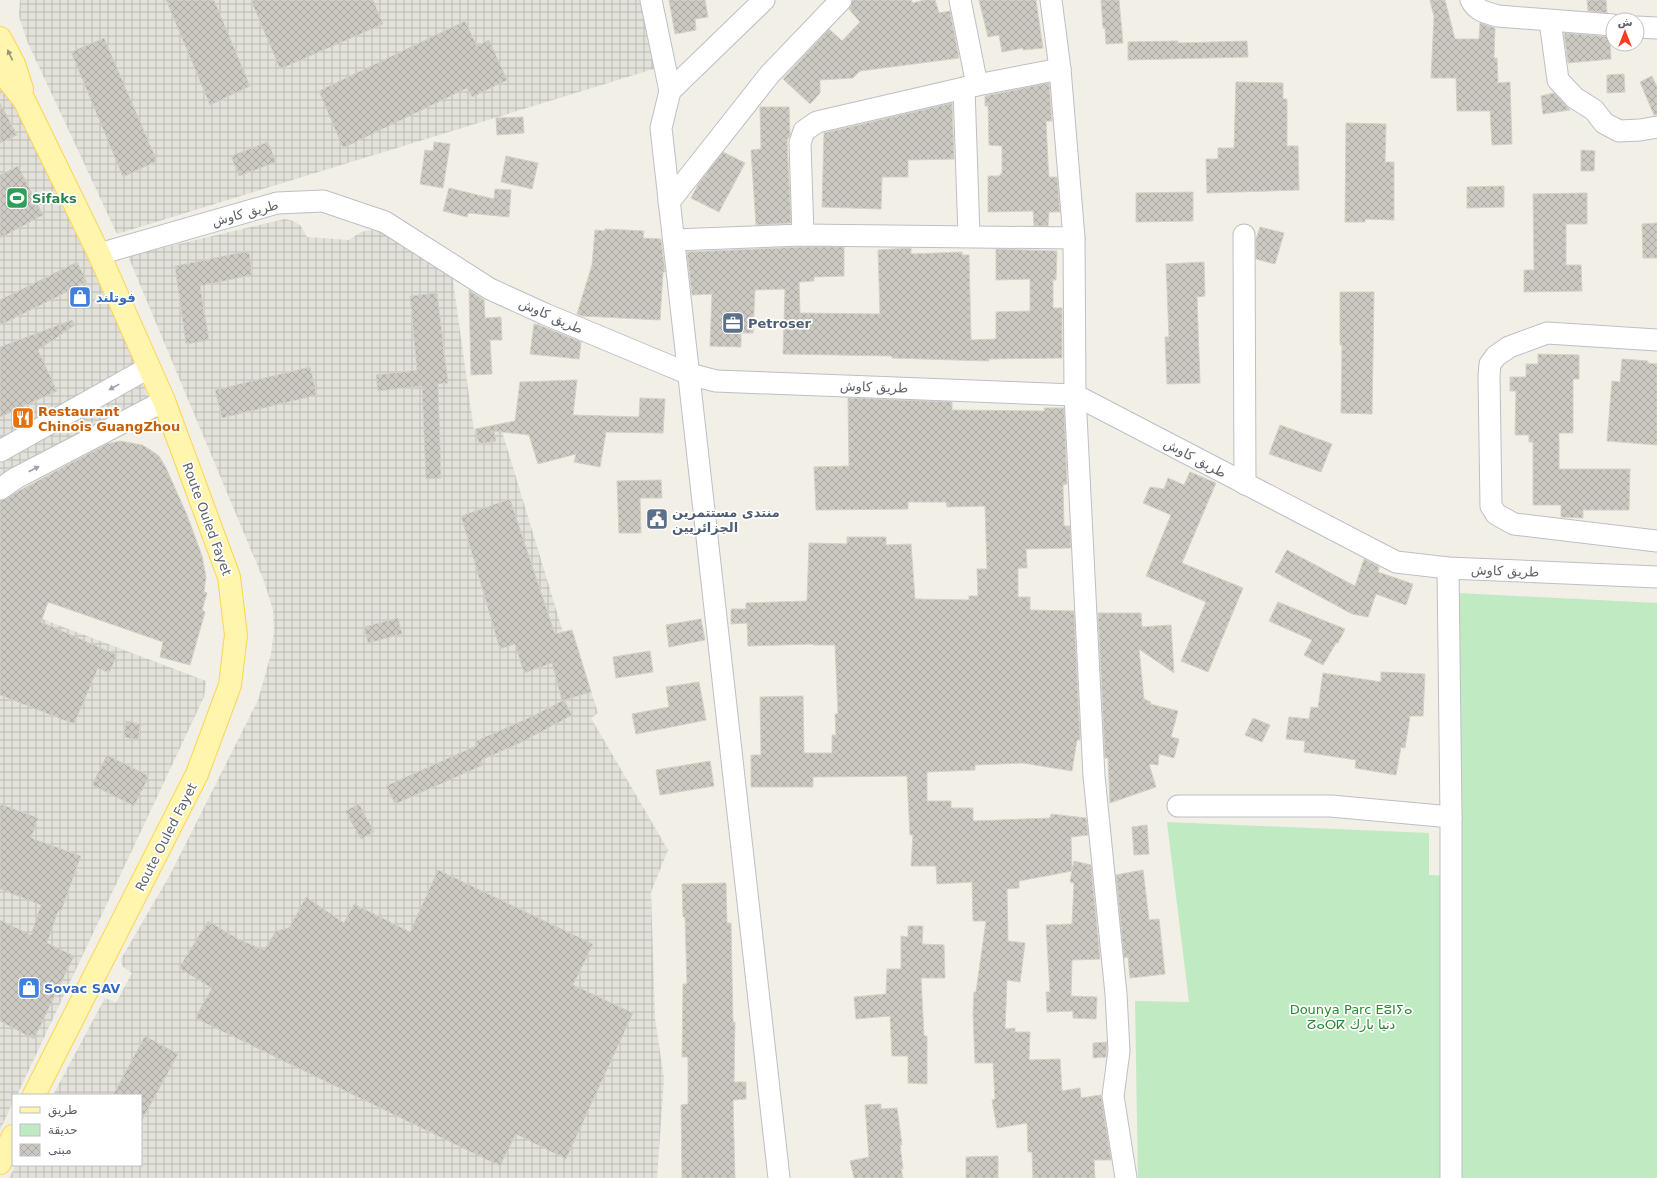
<svg xmlns="http://www.w3.org/2000/svg" width="1657" height="1178" font-family="'DejaVu Sans','Noto Naskh Arabic','Noto Sans Tifinagh',sans-serif">
<defs>
<pattern id="industrial-grid" width="8" height="8" patternUnits="userSpaceOnUse"><rect width="8" height="8" fill="#e2e1da"/><path d="M0 4h8M4 0v8" fill="none" stroke="#babab5"/></pattern>
<pattern id="building-cross-hatch" width="8" height="8" patternUnits="userSpaceOnUse"><rect width="8" height="8" fill="#ccc9c3"/><path d="M0 0l8 8M0 8l8-8" fill="none" stroke="#a9a7a2"/></pattern>
</defs>
<rect width="100%" height="100%" fill="#f1efe6"/>
<g fill="url(#industrial-grid)">
<polygon points="20,0 644,0 660,67 117,234 27,41 19,16"/>
<polygon points="0,79 4,83 129,344 156,419 113,435 0,497"/>
<polygon points="285,219 293,221 300,225 307,237 349,240 361,232 371,230 380,232 390,236 452,274 474,431 501,428 563,632 572,630 598,713 591,718 668,850 651,892 655,1018 664,1079 657,1178 9,1178 16,1165 141,1165 141,1095 53,1095 105,998 116,1003 132,973 122,966 121,959 170,875 258,700 271,654 274,630 273,610 264,581 128,256"/>
<polygon points="0,603 206,681 204,697 17,1095 13,1095 13,1102 0,1130"/>
</g>
<polygon fill="#c0eac2" points="1458,593 1657,603 1657,1178 1138,1178 1135,1001 1189,1002 1167,822 1429,833 1429,875 1462,876"/>
<g fill="url(#building-cross-hatch)" stroke="#d7d1c3">
<polygon points="166,0 214,0 250,86 210,105"/>
<polygon points="251,0 373,0 383,24 280,69"/>
<polygon points="669,0 705,0 708,17 695,19 696,30 675,34"/>
<polygon points="853,0 911,0 913,3 924,0 935,0 939,13 950,11 959,58 860,71 853,78 820,80 820,93 810,104 783,79 829,29 842,41 860,22 849,9"/>
<polygon points="979,0 1036,0 1043,48 1023,50 1023,48 1002,52 999,35 988,37"/>
<polygon points="1101,0 1119,0 1123,43 1106,44 1105,28 1103,28"/>
<polygon points="1430,0 1445,0 1455,39 1479,39 1480,23 1495,28 1494,58 1497,58 1498,83 1510,82 1512,144 1492,145 1490,111 1457,111 1456,78 1431,78 1434,17"/>
<polygon points="1587,0 1606,0 1607,13 1588,11"/>
<polygon points="465,21 477,46 489,40 507,80 472,97 467,88 343,148 319,91"/>
<polygon points="1564,33 1610,37 1611,59 1568,63"/>
<polygon points="104,38 157,161 123,177 71,52"/>
<polygon points="1178,41 1178,43 1247,41 1248,57 1128,60 1128,42"/>
<polygon points="1624,74 1625,92 1607,93 1607,75"/>
<polygon points="1652,76 1657,87 1657,115 1654,115 1640,82"/>
<polygon points="1236,82 1283,83 1283,99 1287,99 1287,146 1298,146 1299,190 1207,193 1206,159 1218,159 1218,148 1234,148"/>
<polygon points="1049,83 1052,121 1046,121 1048,163 1049,177 1057,177 1060,212 1049,212 1048,226 1034,226 1033,211 988,212 988,176 1000,176 1000,174 1002,174 1002,146 989,145 988,106 985,106 985,96"/>
<polygon points="1554,93 1570,110 1543,114 1541,96"/>
<polygon points="0,103 17,135 0,143"/>
<polygon points="952,103 954,159 908,160 908,177 882,177 881,209 822,207 824,133"/>
<polygon points="760,107 789,107 790,136 787,140 791,223 756,225 751,150 761,149"/>
<polygon points="523,117 524,133 497,135 496,118"/>
<polygon points="1346,123 1386,124 1385,162 1394,162 1394,220 1365,219 1365,222 1345,222"/>
<polygon points="268,142 276,162 239,176 231,156"/>
<polygon points="434,142 450,144 443,188 420,184 425,150 433,151"/>
<polygon points="1581,150 1595,151 1594,171 1581,171"/>
<polygon points="723,152 745,163 719,212 691,198 699,183"/>
<polygon points="506,156 538,163 532,189 501,182"/>
<polygon points="18,166 43,215 0,238 0,175"/>
<polygon points="1504,186 1504,207 1467,208 1467,187"/>
<polygon points="449,188 494,199 495,189 511,190 509,217 468,213 467,217 443,211"/>
<polygon points="1193,192 1193,221 1136,222 1136,193"/>
<polygon points="1587,193 1587,224 1566,224 1566,265 1581,265 1582,291 1524,292 1524,270 1534,270 1533,194"/>
<polygon points="1657,223 1657,258 1643,258 1642,224"/>
<polygon points="1260,227 1284,233 1275,264 1256,259 1256,239"/>
<polygon points="605,229 644,231 643,238 661,239 665,272 663,272 660,320 582,316 577,314 592,265 595,230 605,231"/>
<polygon points="803,247 844,247 844,276 814,277 814,281 799,282 800,313 880,314 878,250 911,248 911,254 962,252 962,255 969,255 971,340 996,339 996,312 1030,311 1030,279 996,280 996,249 1057,251 1056,280 1053,280 1053,308 1062,308 1062,358 989,359 989,361 892,358 892,356 783,354 785,289 755,290 753,333 741,333 741,347 710,346 712,294 692,295 687,252"/>
<polygon points="249,251 252,275 200,286 209,340 186,344 175,266"/>
<polygon points="77,262 87,282 0,325 0,300"/>
<polygon points="1204,262 1205,296 1197,297 1200,383 1167,384 1165,337 1169,337 1166,264"/>
<polygon points="469,290 484,300 485,318 501,317 502,340 490,340 492,374 471,375"/>
<polygon points="1340,292 1374,292 1372,414 1341,413 1342,345 1340,345"/>
<polygon points="437,293 448,383 438,384 441,478 426,479 422,386 378,391 376,375 417,370 410,296"/>
<polygon points="72,320 75,325 38,350 57,391 0,417 0,347"/>
<polygon points="534,324 539,325 581,342 579,359 530,354"/>
<polygon points="1538,354 1579,355 1579,379 1573,379 1573,433 1559,433 1559,469 1630,469 1629,510 1583,510 1583,518 1561,517 1561,505 1533,505 1533,442 1529,442 1529,435 1515,435 1516,391 1510,391 1510,377 1526,377 1526,364 1538,364"/>
<polygon points="1622,359 1648,361 1648,363 1657,364 1657,445 1607,441 1612,381 1620,382"/>
<polygon points="310,367 317,395 222,418 215,390"/>
<polygon points="577,380 573,415 639,417 640,398 665,399 663,433 606,432 600,467 574,462 576,454 538,464 529,435 494,431 496,441 479,444 475,429 515,421 520,382"/>
<polygon points="848,398 952,402 952,410 1045,411 1044,408 1064,408 1067,484 1063,485 1064,526 1070,526 1071,548 1026,549 1027,568 1018,568 1018,597 1030,597 1030,610 1074,611 1080,740 1077,740 1072,771 1023,763 975,765 975,770 927,772 927,801 951,801 951,808 973,808 973,821 1050,818 1051,814 1086,818 1088,835 1071,837 1072,871 1074,861 1091,865 1100,959 1072,960 1071,996 1097,997 1096,1019 1073,1018 1073,1011 1047,1012 1046,992 1050,992 1046,925 1072,924 1074,883 1070,882 1072,871 1019,881 1019,888 1007,889 1008,941 1025,943 1020,982 1007,980 1005,1029 1015,1028 1015,1032 1030,1032 1029,1060 1060,1059 1062,1091 1080,1088 1081,1098 1101,1095 1111,1160 1094,1160 1095,1178 1033,1178 1032,1152 1028,1152 1027,1123 997,1128 992,1100 995,1099 993,1063 975,1063 973,1014 974,992 976,992 986,921 973,921 972,882 937,884 936,866 911,866 913,835 910,835 907,776 813,777 813,787 751,787 751,755 761,755 760,697 803,696 804,753 832,753 832,735 836,735 835,714 838,714 835,645 813,645 813,644 748,646 747,623 731,624 731,609 746,609 746,603 807,601 809,543 847,544 847,537 886,537 886,545 911,544 915,599 969,600 969,596 978,596 977,569 987,569 985,506 947,507 946,502 908,502 908,509 816,510 814,467 849,466"/>
<polygon points="1280,425 1332,444 1321,472 1269,454"/>
<polygon points="120,441 142,445 152,451 159,456 166,468 187,515 202,556 206,577 204,592 207,593 202,610 205,612 190,665 160,657 163,642 48,602 41,622 117,655 109,673 98,668 74,724 0,695 0,501 107,444"/>
<polygon points="1190,472 1216,483 1182,563 1243,588 1208,672 1181,661 1206,602 1146,576 1171,515 1143,503 1150,487 1164,489 1168,478 1184,485"/>
<polygon points="661,480 662,498 640,498 641,533 619,533 617,481"/>
<polygon points="510,499 555,634 572,630 591,692 564,700 572,715 520,743 481,760 483,765 395,804 386,786 478,745 476,741 531,717 564,700 562,701 552,663 524,673 515,644 500,649 461,516"/>
<polygon points="1287,550 1355,586 1364,559 1379,567 1378,572 1413,584 1406,605 1376,594 1368,617 1352,614 1275,572"/>
<polygon points="1278,602 1345,629 1338,643 1336,643 1323,665 1304,655 1312,640 1269,621"/>
<polygon points="1098,613 1141,613 1142,627 1171,625 1174,673 1139,649 1144,699 1151,702 1150,704 1178,711 1171,737 1179,739 1174,758 1159,754 1158,765 1149,764 1156,787 1110,803 1108,758 1105,758"/>
<polygon points="398,618 402,634 368,643 364,627"/>
<polygon points="701,619 705,640 669,647 666,625"/>
<polygon points="650,651 653,672 616,678 613,657"/>
<polygon points="1381,672 1425,674 1423,716 1410,716 1405,748 1401,747 1396,775 1355,768 1356,760 1304,752 1305,741 1286,739 1289,717 1309,719 1311,707 1318,708 1323,673 1381,682"/>
<polygon points="699,682 706,720 636,734 632,714 669,707 666,687"/>
<polygon points="1253,718 1270,725 1262,742 1245,735"/>
<polygon points="126,721 141,724 138,740 123,737"/>
<polygon points="107,755 149,776 134,806 92,785"/>
<polygon points="710,761 714,786 660,795 656,770"/>
<polygon points="0,804 38,818 31,838 81,856 61,911 58,911 47,943 74,956 34,1039 0,1021 0,920 31,935 41,905 0,889"/>
<polygon points="359,804 374,832 361,839 345,811"/>
<polygon points="1147,825 1149,854 1134,855 1132,827"/>
<polygon points="438,870 593,944 573,985 633,1013 566,1159 516,1134 500,1166 195,1018 212,988 179,968 208,921 238,939 264,950 276,931 289,928 306,897 344,923 354,904 410,932"/>
<polygon points="1143,870 1149,920 1159,919 1165,974 1130,978 1128,957 1124,958 1116,875"/>
<polygon points="726,883 727,923 731,923 733,1022 735,1022 734,1082 746,1082 746,1099 733,1100 735,1178 682,1178 681,1105 688,1104 688,1057 682,1057 683,984 687,984 685,917 683,917 682,884"/>
<polygon points="908,926 923,926 922,944 944,945 945,978 921,978 924,1036 927,1036 927,1084 908,1083 908,1056 892,1056 890,1016 856,1019 854,997 886,994 887,969 901,969 901,936 908,937"/>
<polygon points="145,1036 178,1054 141,1122 141,1095 113,1095"/>
<polygon points="1107,1042 1106,1057 1093,1058 1093,1043"/>
<polygon points="881,1104 881,1109 897,1108 902,1145 900,1145 903,1169 901,1169 903,1178 854,1178 850,1161 869,1157 865,1105"/>
<polygon points="998,1156 998,1178 966,1178 966,1157"/>
</g>
<g fill="none" stroke-linecap="round" stroke-linejoin="round">
<g stroke="#bdbfc6" stroke-width="23">
<g id="minor">
<polyline points="651,0 670,91 661,128 779,1178"/>
<polyline points="960,0 977,85"/>
<polyline points="1051,0 1060,69 1074,238 1075,395 1094,776 1116,994 1119,1051 1113,1096 1126,1178"/>
<path d="M1471,0C1476,11 1487,13 1498,16L1613,25"/>
<polyline points="1550,21 1558,80 1575,98 1594,110 1604,123 1619,131 1640,130 1657,127"/>
<polyline points="1637,27 1657,28"/>
<polyline points="964,88 969,236"/>
<polyline points="670,91 764,0"/>
<polyline points="669,202 770,74 841,0"/>
<polyline points="803,235 800,143 804,131 817,122 977,85 1060,69"/>
<polyline points="1244,235 1245,484"/>
<polyline points="674,240 803,235 1074,238"/>
<polyline points="99,254 277,203 323,201 385,222 490,289 545,314 689,374 716,381 1075,395 1396,562 1448,568 1657,577"/>
<polyline points="1657,340 1547,333 1509,347 1496,356 1490,364 1489,376 1491,506 1496,514 1514,524 1657,541"/>
<polyline points="0,451 148,368"/>
<polyline points="0,489 16,478 164,401"/>
<polyline points="1448,568 1451,817 1451,1178"/>
<polyline points="1178,806 1331,806 1451,817"/>
</g>
</g>
<g stroke="#fed552" stroke-width="24">
<g id="major">
<polyline points="0,38 14,64 22,89"/>
<polyline points="0,70 24,100 99,254 164,401 229,577 236,635 230,685 197,774 34,1095"/>
<polyline points="0,1163 13,1136"/>
</g>
</g>
<use href="#minor" stroke="#fff" stroke-width="21"/>
<use href="#major" stroke="#fff5ad" stroke-width="22"/>
</g>
<defs><path id="oneway-solid" d="M-6-.8H1V-3.2L6.5 0L1 3.2V.8H-6Z"/></defs>
<use fill="#969580" href="#oneway-solid" transform="translate(10 55) rotate(-115)"/>
<g fill="#9ea0a4">
<use href="#oneway-solid" transform="translate(114 387) rotate(151)"/>
<use href="#oneway-solid" transform="translate(34 469) rotate(-27)"/>
</g>
<defs>
<g id="stadium-square" transform="scale(1.15)"><rect x="-9" y="-9" width="18" height="18" rx="4" fill="#2e9e5b" stroke="#fff"/><path d="M0-5a6.5 5 0 1 0 0 10a6.5 5 0 1 0 0-10ZM-3.5-1.8h7v3.6h-7Z" fill="#fff"/></g>
<g id="shop-square" transform="scale(1.15)"><rect x="-9" y="-9" width="18" height="18" rx="4" fill="#3f7fe0" stroke="#fff"/><path d="M-5-2.5h2.3a2.7 3.5 0 0 1 5.4 0H5L5.5 6h-11ZM-1.5-2.5h3a1.5 2.3 0 0 0-3 0Z" fill="#fff"/></g>
<g id="office-square" transform="scale(1.15)"><rect x="-9" y="-9" width="18" height="18" rx="4" fill="#5c6f8a" stroke="#fff"/><path d="M-6-3h4V-5.5h4V-3h4V5H-6ZM-1-4.5V-3h2v-1.5ZM-6 0V1H6V0Z" fill="#fff"/></g>
<g id="restaurant-square" transform="scale(1.15)"><rect x="-9" y="-9" width="18" height="18" rx="4" fill="#e8710a" stroke="#fff"/><path d="M-5-6h1v4h1v-4h1v4h1v-4h1v5L-1.5 .5V6h-2V.5L-5-1ZM5-6V6H3V1.5H1.5Q1.5-4 5-6Z" fill="#fff"/></g>
<g id="civic-square" transform="scale(1.15)"><rect x="-9" y="-9" width="18" height="18" rx="4" fill="#5c6f8a" stroke="#fff"/><path d="M-.6-6.5H3V-4.5H.6V-3L4-1V1h2V6H-6V1h2V-1L-.6-3ZM-1.2 2.5V6h2.4V2.5Z" fill="#fff"/></g>
</defs>
<g fill-rule="evenodd">
<use href="#stadium-square" x="17" y="198"/>
<use href="#shop-square" x="80" y="297"/>
<use href="#office-square" x="733" y="323"/>
<use href="#restaurant-square" x="23" y="418"/>
<use href="#civic-square" x="657" y="519"/>
<use href="#shop-square" x="29" y="988"/>
</g>
<g text-anchor="middle" dominant-baseline="central" stroke-width="3.5" stroke-linejoin="round" paint-order="stroke">
<g font-size="13" font-weight="bold" fill="#27864d" stroke="#fff" text-anchor="start">
<text x="32" y="198">Sifaks</text>
</g>
<g font-size="13" fill="#5d6168" stroke="#fff">
<text transform="translate(245 213) rotate(-15)">طريق كاوش</text>
<text transform="translate(551 316) rotate(24)">طريق كاوش</text>
<text transform="translate(874 387) rotate(2)">طريق كاوش</text>
<text transform="translate(1195 458) rotate(28)">طريق كاوش</text>
<text transform="translate(207 519) rotate(70)">Route Ouled Fayet</text>
<text transform="translate(1505 571) rotate(2)">طريق كاوش</text>
<text transform="translate(166 837) rotate(-63)">Route Ouled Fayet</text>
</g>
<g font-size="13" font-weight="bold" fill="#366cbe" stroke="#fff" text-anchor="start">
<text x="96" y="297">فوتلند</text>
<text x="44" y="988">Sovac SAV</text>
</g>
<g font-size="13" font-weight="bold" fill="#4e5e75" stroke="#fff" text-anchor="start">
<text x="748" y="323">Petroser</text>
<text x="672" y="512">منتدى مستتمرين<tspan x="672" dy="15">الجزائريين</tspan></text>
</g>
<g font-size="13" font-weight="bold" fill="#c56008" stroke="#fff" text-anchor="start">
<text x="38" y="411">Restaurant<tspan x="38" dy="15">Chinois GuangZhou</tspan></text>
</g>
<g font-size="13" fill="#2d8735" stroke="#fff">
<text x="1351" y="1009">Dounya Parc ⴹⵓⵏⵢⴰ<tspan x="1351" dy="15">ⵒⴰⵔⴽ دنيا بارك</tspan></text>
</g>
</g>
<rect x="12" y="1094" width="130" height="72" fill="#ffffff" stroke="#bec0c3"/>
<rect x="20" y="1107" width="20" height="6" fill="#fff5ad" stroke="#bec0c3"/>
<text x="48" y="1114" font-size="12" fill="#5d6168">طريق</text>
<rect x="20" y="1124" width="20" height="12" fill="#c0eac2" stroke="#bec0c3"/>
<text x="48" y="1134" font-size="12" fill="#5d6168">حديقة</text>
<rect x="20" y="1144" width="20" height="12" fill="url(#building-cross-hatch)" stroke="#bec0c3"/>
<text x="48" y="1154" font-size="12" fill="#5d6168">مبنى</text>
<g transform="translate(1625 32)"><circle r="19" fill="#ffffff" stroke="#bec0c3"/>
<path d="M0-3L7 15L0 10L-7 15Z" fill="#f93d24"/>
<text y="-6" font-size="11" font-weight="bold" text-anchor="middle" fill="#5d6168">ش</text>
</g>
</svg>
